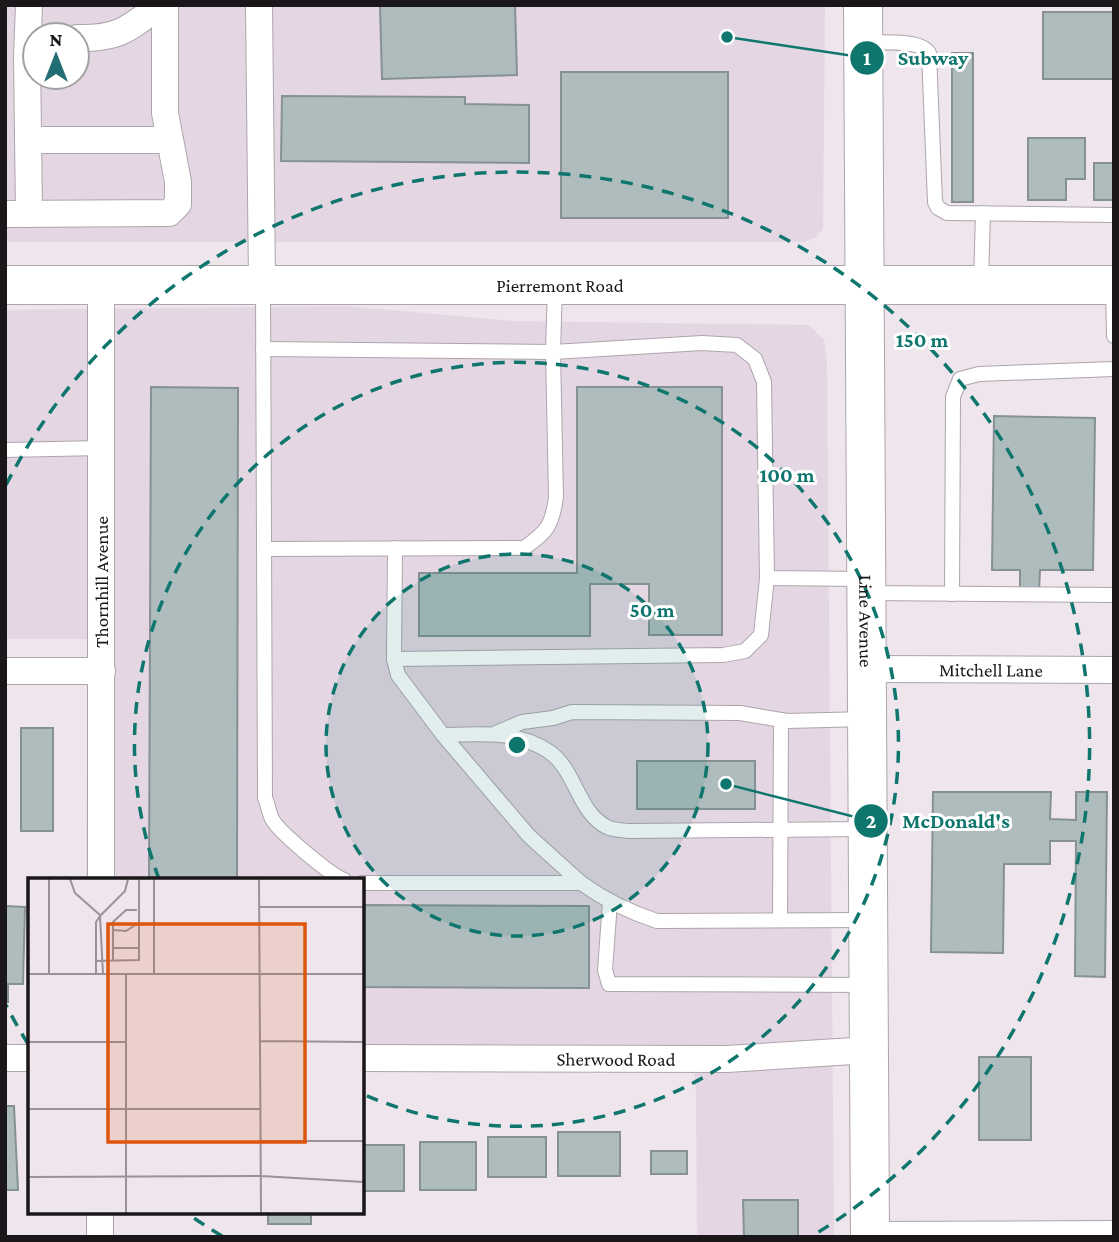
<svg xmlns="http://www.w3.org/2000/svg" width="1119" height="1242" font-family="'Crimson Pro',serif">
<rect width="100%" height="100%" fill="#eee5ed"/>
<g fill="#e5d6e3" fill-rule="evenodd">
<path d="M5,5H825L823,228L816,237L804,242H5ZM35,35H77V77H35Z"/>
<polygon points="345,306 513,321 809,325 824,340 827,362 834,1237 697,1237 696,1091 692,1045 362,1046 362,880 86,880 88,639 5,639 5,310"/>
</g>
<g fill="#afbcbd" stroke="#859192" stroke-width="2">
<polygon points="380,5 515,5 517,75 382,79"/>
<rect x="1043" y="12" width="71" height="67"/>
<rect x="952" y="53" width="21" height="149"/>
<rect x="561" y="72" width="167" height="146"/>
<polygon points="282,96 465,97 465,104 529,105 529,163 281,161"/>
<polygon points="1028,138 1085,138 1085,179 1066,179 1066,200 1028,200"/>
<rect x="1094" y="163" width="20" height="37"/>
<polygon points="151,387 238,388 237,880 149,880"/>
<polygon points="577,387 722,387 722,635 649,635 649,584 590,584 590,636 419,636 419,573 577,573"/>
<polygon points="994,416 1095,418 1093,570 1040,570 1039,591 1020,590 1020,570 992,570"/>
<rect x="21" y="728" width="32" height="103"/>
<rect x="637" y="761" width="118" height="48"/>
<polygon points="933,792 1051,792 1050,819 1076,820 1076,792 1107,792 1105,977 1075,976 1076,841 1050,841 1050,864 1004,864 1003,953 931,952"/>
<polygon points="362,905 589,906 589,988 362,987"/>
<polygon points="5,906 25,907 23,984 8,984 8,1002 5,1002"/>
<rect x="979" y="1057" width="52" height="83"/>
<polygon points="5,1106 14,1106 18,1190 5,1190"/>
<rect x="558" y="1132" width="62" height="44"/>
<rect x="488" y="1137" width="58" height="40"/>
<rect x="420" y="1142" width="56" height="48"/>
<rect x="362" y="1145" width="42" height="46"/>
<rect x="651" y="1151" width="36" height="23"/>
<polygon points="743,1200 798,1200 798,1237 744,1237"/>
<rect x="268" y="1212" width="43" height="12"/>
</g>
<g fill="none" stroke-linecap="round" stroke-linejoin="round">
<g stroke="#ada5ac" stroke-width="16">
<g id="service">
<path d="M864,42C881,43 920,39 929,53L935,202L938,208L947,213L1114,215"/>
<polyline points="981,282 983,213"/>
<path d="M263,286L265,798C268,804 269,813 272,819C279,832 329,874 344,880"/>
<polyline points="1113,286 1114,336"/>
<polyline points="263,349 553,352 555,286"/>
<polyline points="5,450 101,448"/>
<polyline points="395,548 394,659 398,675 443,735 529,836 581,883"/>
<path d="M264,549L524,548C547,532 552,526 556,497L553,352L702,343L737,345L755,359L764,382L767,578L866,579"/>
<polyline points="868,593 1114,595"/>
<polyline points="952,594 953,397 960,379 979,374 1114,369"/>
<polyline points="394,659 723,655 745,651 761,635 767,578"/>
<polyline points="496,733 522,722 553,718 572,712 740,713 787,721 866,719"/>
<path d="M443,735C478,734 517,730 548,751C576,769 577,812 607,827C612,830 621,830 628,831L868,829"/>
<path d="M362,883H581C605,900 629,912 657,921L866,920"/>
<polyline points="610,902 605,970 609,984 868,985"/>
<polyline points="780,920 781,720"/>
</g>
</g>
<g stroke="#ada5ac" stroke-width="28">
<g id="minor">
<polyline points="259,5 262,284"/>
<path d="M77,38C119,39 128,29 160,5"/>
<polyline points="28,140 170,140"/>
<polyline points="5,214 169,213 178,204 178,182 165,113 165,5"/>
<polyline points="29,214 27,56 29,5"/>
<polyline points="101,285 101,880"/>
<path id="s1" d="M867,669L1114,670"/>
<polyline points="5,671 102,671"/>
<polyline points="5,1058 30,1058"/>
<path id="s2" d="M362,1058L727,1059L869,1050"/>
<polyline points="870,1235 1114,1234"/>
<polyline points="100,1237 100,1212"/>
</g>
</g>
<g stroke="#ada5ac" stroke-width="40">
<g id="secondary">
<path id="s3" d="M863,5L870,1237"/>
<path id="s4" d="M5,285H1114"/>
</g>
</g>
<use href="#service" stroke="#fff" stroke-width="14"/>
<use href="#minor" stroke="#fff" stroke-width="26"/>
<use href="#secondary" stroke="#fff" stroke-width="38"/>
</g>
<circle cx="517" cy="745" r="191" fill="#0f766e" fill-opacity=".12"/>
<g fill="none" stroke="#0f766e" stroke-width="3.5" stroke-dasharray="12 9">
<circle cx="517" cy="745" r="191"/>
<path d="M159 879A382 382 0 1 1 365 1095"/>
<path d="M222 1236A573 573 0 0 1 188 1214M28 1044A573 573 0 0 1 6 1005M6 485A573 573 0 1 1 812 1236"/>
</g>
<g text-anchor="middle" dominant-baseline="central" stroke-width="6" stroke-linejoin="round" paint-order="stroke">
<g font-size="19" fill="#1a1619" stroke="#fff">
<text stroke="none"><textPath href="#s4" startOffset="555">Pierremont Road</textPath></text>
<text transform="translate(101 582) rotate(-90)">Thornhill Avenue</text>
<text stroke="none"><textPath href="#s3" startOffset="616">Line Avenue</textPath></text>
<text stroke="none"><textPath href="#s1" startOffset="124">Mitchell Lane</textPath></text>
<text stroke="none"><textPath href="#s2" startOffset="254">Sherwood Road</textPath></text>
</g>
</g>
<g transform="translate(28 878)">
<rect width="336" height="336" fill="#eee5ed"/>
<path fill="none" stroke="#999298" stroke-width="2" d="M21,1V96M42,1L47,15L72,37M126,1V96M231,1L233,335M232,29H336M72,38L97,13L100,1M85,52L98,53L109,46M85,70H110M68,83L111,82V1M85,83V44L98,32H109M0,96H336M68,96V44L72,38L75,96M98,96V335M232,163L336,164M0,164H98M0,231H233M233,263H336M0,299L233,298L336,304"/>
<path fill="#de560d" fill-opacity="0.15" stroke="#de560d" stroke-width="3.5" d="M80,46H277V264H80Z"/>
<rect width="336" height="336" fill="none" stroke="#1a1619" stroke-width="3.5"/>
</g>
<circle cx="517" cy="745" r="10" fill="#0f766e" stroke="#fff" stroke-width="3.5"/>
<g font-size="21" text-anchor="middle" font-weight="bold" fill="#0f766e" stroke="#fff" stroke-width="6" stroke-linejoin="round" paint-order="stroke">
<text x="922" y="347">150 m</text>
<text x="787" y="482">100 m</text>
<text x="652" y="617">50 m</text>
</g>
<path fill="none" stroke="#0f766e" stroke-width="2.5" d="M727 37L867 58M726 784L871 821"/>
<g fill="#0f766e" stroke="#fff" stroke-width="2.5">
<circle cx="727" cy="37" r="7"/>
<circle cx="726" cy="784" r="7"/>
<circle cx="867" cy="58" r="18"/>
<circle cx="871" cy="821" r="18"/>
</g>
<g font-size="21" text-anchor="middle" font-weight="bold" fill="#fff">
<text x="867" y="65">1</text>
<text x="871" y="828">2</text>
</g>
<g font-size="21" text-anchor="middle" font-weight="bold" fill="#0f766e" stroke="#fff" stroke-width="6" stroke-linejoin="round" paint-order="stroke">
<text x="933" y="65">Subway</text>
<text x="956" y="828">McDonald's</text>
</g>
<rect width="1119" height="1242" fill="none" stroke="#1a1619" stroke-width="14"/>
<g transform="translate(56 56)"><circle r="33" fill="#ffffff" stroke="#a3a2a3" stroke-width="2"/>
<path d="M0-5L12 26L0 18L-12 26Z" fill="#226d74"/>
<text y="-10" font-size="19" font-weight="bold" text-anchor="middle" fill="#1a1619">N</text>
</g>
</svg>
